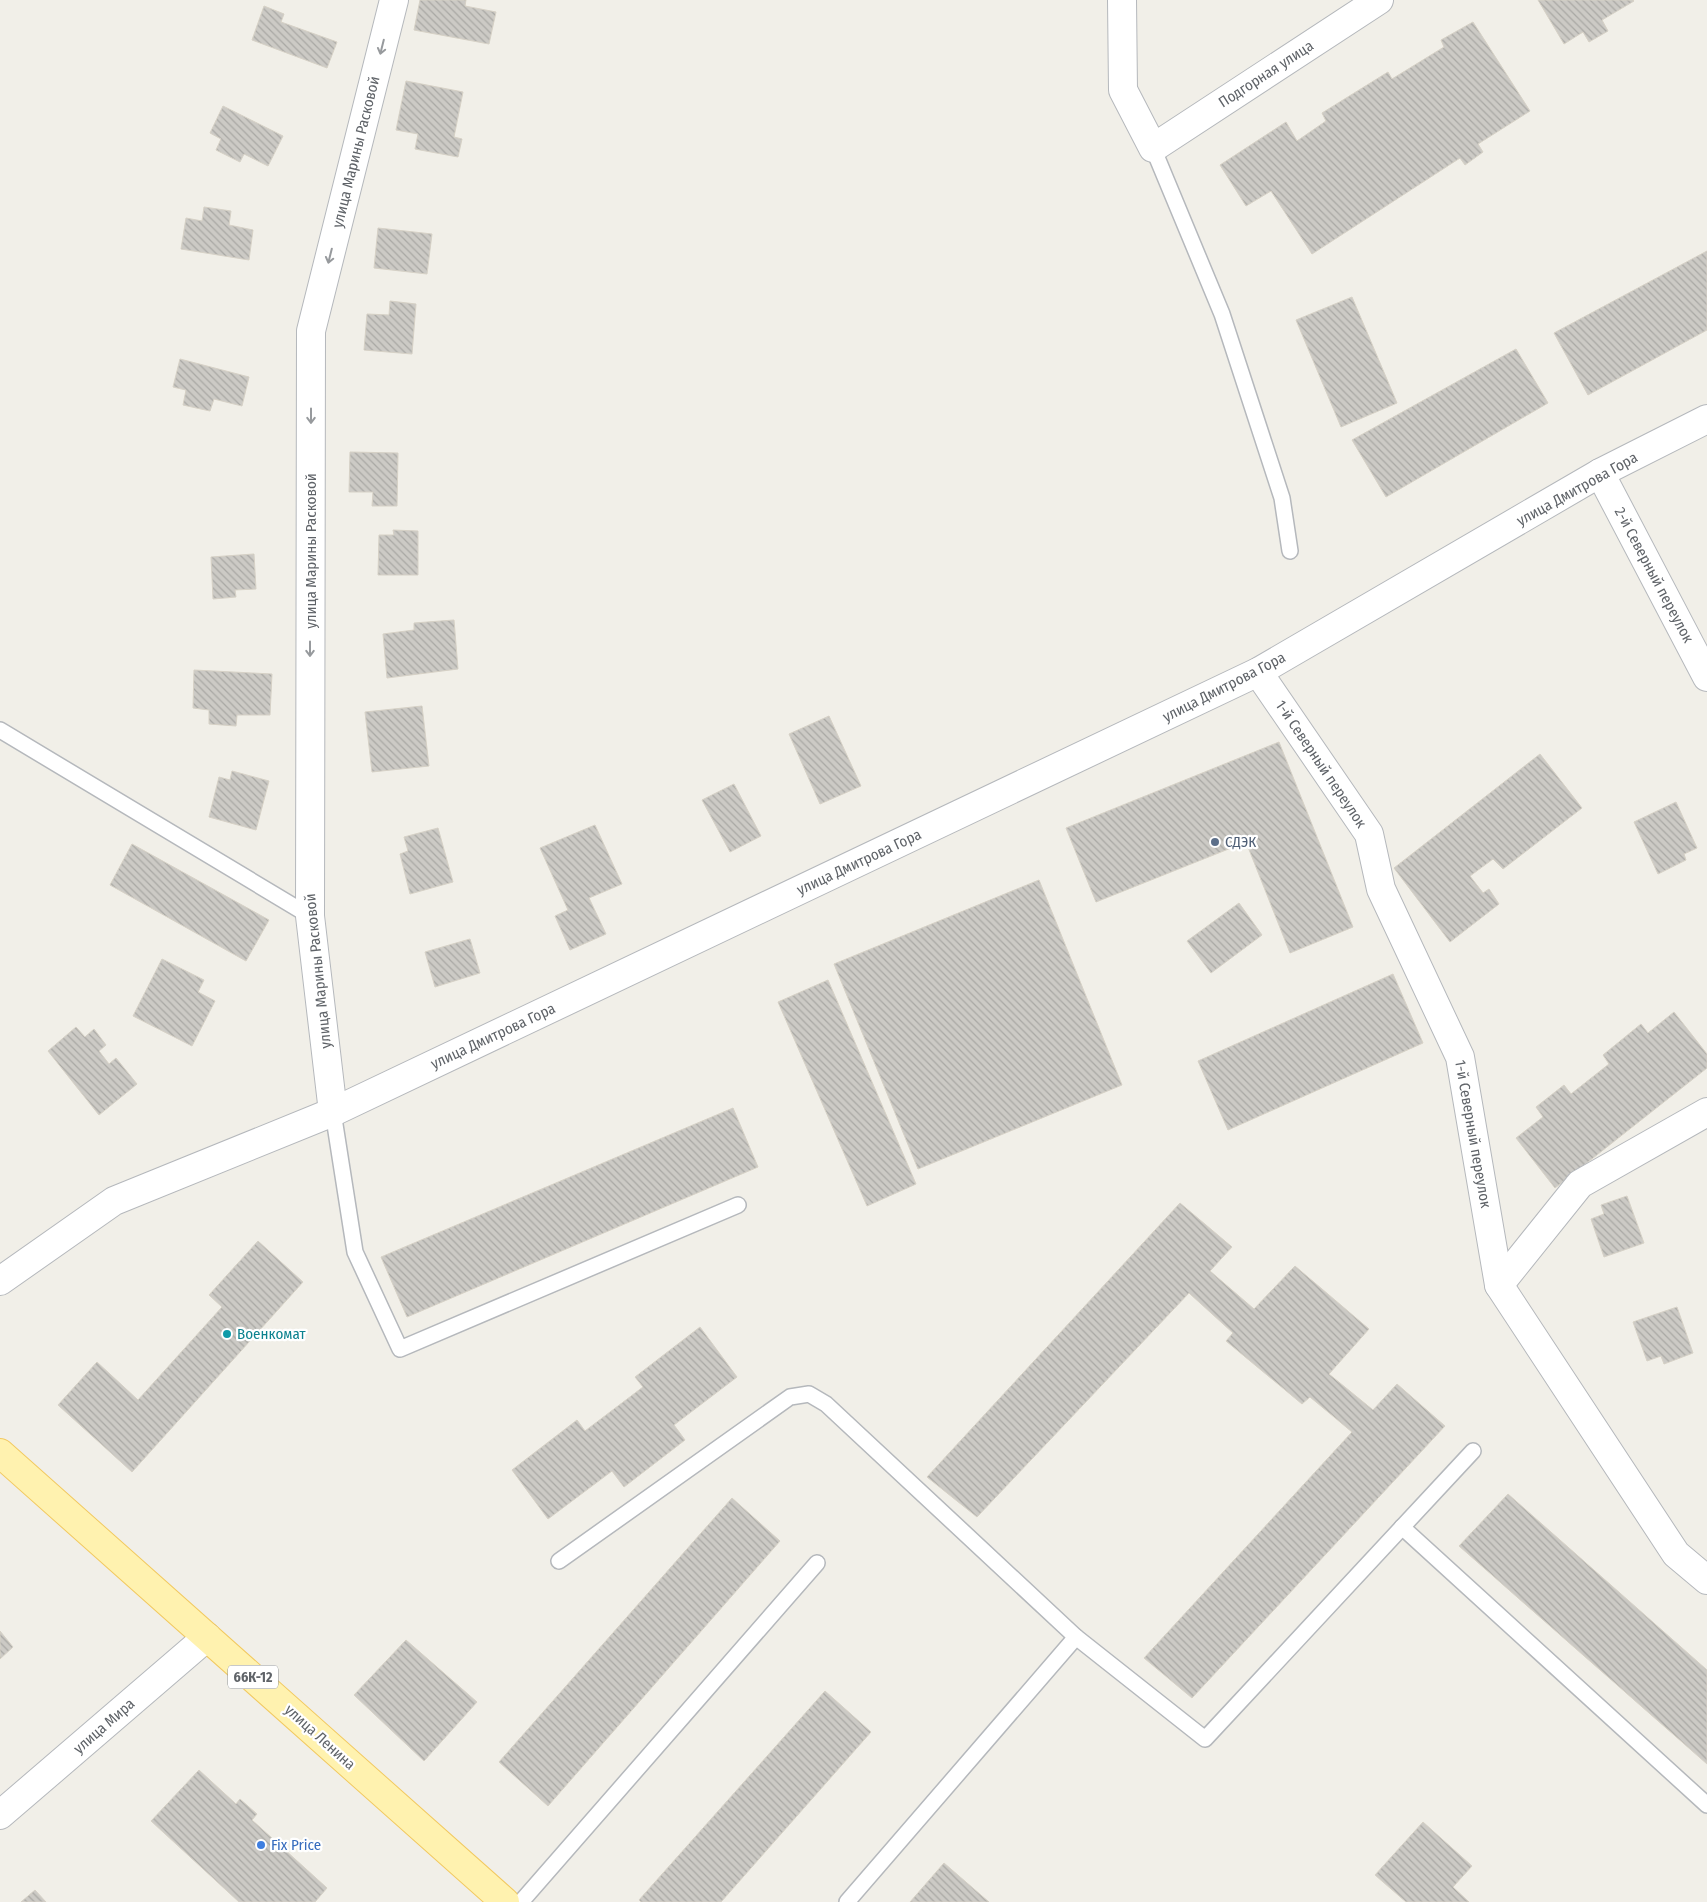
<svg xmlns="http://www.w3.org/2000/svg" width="1707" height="1902" font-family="'Fira Sans Condensed',sans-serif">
<defs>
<pattern id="building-back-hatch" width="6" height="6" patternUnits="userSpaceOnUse" patternTransform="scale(1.25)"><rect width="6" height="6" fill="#cccac5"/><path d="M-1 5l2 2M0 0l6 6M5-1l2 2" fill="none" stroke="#a9a8a4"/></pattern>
</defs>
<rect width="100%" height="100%" fill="#f1efe8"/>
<g fill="url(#building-back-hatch)" stroke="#d6d1c6">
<polygon points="420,0 466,0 465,6 496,12 489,44 414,30"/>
<polygon points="1538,0 1633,0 1634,1 1602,20 1608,31 1589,42 1583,32 1564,44"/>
<polygon points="264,6 284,14 281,22 337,42 327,68 252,40"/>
<polygon points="1473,22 1530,111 1478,144 1483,152 1465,165 1460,158 1312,254 1271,191 1246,206 1220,165 1286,122 1297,141 1326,121 1322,113 1388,72 1392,79 1444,47 1441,40"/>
<polygon points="406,81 463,92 454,137 462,139 458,157 415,149 418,134 396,130"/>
<polygon points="223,106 283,136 268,166 244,154 240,162 216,150 221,139 210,133"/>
<polygon points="204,207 231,211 229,225 253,230 249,260 181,249 186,218 202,221"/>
<polygon points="378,228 432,234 427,274 374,268"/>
<polygon points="1707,251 1707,330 1588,395 1554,333"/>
<polygon points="1352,297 1397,403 1341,427 1296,320"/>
<polygon points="390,301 416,304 412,354 364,350 367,314 389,315"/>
<polygon points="1516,349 1548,403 1386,497 1352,440"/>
<polygon points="180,359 249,377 242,406 214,399 210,411 183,405 186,390 173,387"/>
<polygon points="350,452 398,453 397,506 372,506 373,492 349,492"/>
<polygon points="393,530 418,531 418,575 378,575 379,535 394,535"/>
<polygon points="254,554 256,589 235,590 236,597 213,599 211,557"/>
<polygon points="454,620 458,669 387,678 383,634 414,630 414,623"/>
<polygon points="194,670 272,674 270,715 237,715 236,726 209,724 209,710 193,708"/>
<polygon points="422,706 429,766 372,772 365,712"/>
<polygon points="829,716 861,786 820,804 789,734"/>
<polygon points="1279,742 1353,927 1290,953 1246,842 1096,902 1066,828"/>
<polygon points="1540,754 1582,808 1503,869 1493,859 1470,876 1483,893 1489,889 1499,904 1450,942 1394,868"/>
<polygon points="232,771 269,781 256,830 209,817 219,777 230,780"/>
<polygon points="734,784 761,836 730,852 702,800"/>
<polygon points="1676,802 1697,848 1684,854 1686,860 1658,874 1634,822"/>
<polygon points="595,825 622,884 589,898 606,934 570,950 555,916 568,910 540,848"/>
<polygon points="438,828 453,882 410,894 400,854 408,851 404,837"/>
<polygon points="132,844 269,920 246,961 110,885"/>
<polygon points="1039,880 1122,1085 918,1169 834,964"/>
<polygon points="1239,903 1262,935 1211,973 1187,941"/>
<polygon points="470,939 480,973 435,987 425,952"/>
<polygon points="162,959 204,980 198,992 215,1001 192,1046 133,1016"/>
<polygon points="1393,974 1423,1043 1228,1130 1198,1061"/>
<polygon points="828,980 916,1184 867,1206 778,1002"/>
<polygon points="1674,1012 1707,1054 1707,1068 1555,1188 1516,1138 1543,1117 1536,1107 1564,1085 1571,1094 1609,1064 1603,1055 1641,1024 1648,1033"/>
<polygon points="76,1027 85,1037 94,1029 106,1045 99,1051 109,1064 116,1058 137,1084 99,1115 48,1051"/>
<polygon points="733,1108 758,1167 407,1317 381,1257"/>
<polygon points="1627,1196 1644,1243 1604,1257 1591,1219 1604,1214 1601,1205"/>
<polygon points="1180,1203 1232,1247 1210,1271 1254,1309 1295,1266 1369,1329 1329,1374 1373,1410 1397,1384 1445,1426 1192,1698 1144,1658 1352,1432 1310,1397 1302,1404 1226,1341 1233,1333 1189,1293 977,1517 927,1477"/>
<polygon points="258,1241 303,1282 132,1472 58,1405 97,1362 138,1400 222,1307 209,1295"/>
<polygon points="1677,1307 1693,1353 1664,1364 1661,1356 1647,1361 1633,1322"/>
<polygon points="700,1327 737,1377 674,1425 685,1440 624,1487 612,1471 548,1519 512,1470 577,1420 585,1431 643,1387 635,1377"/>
<polygon points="1508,1494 1707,1670 1707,1764 1459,1546"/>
<polygon points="732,1498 780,1541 548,1806 499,1762"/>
<polygon points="0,1631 13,1647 0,1659"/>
<polygon points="406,1640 477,1702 424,1761 354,1695"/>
<polygon points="825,1691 871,1732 721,1902 641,1902 639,1900"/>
<polygon points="199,1770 236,1804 240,1799 257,1814 252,1820 327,1888 315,1902 239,1902 151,1821"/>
<polygon points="1423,1822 1472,1866 1453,1887 1469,1902 1406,1902 1375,1875"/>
<polygon points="944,1863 989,1902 910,1902"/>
<polygon points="35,1890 46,1902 21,1902"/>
</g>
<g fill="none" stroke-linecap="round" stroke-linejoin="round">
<g stroke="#b5b8bc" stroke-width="18">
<g id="lane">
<polyline points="1153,148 1222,314 1282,498 1290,551"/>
<polyline points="0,730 310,916"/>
<polyline points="333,1112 355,1252 400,1349 738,1205"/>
<polyline points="1402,1527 1707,1805"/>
<polyline points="559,1561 790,1397 809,1394 826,1404 1076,1637 1205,1739 1473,1451"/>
<polyline points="521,1902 817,1563"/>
<polyline points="847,1902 1076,1637"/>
</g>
</g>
<g stroke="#b5b8bc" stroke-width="30">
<g id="street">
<polyline points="1122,0 1123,90 1153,148 1379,0"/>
<polyline points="1600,473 1707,677"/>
<polyline points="1258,672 1369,834 1381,889 1460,1057 1499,1285 1676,1554 1707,1580"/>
<polyline points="333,1112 310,916 311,331 394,0"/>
<polyline points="0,1281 114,1201 333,1112 1258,672 1600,473 1707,419"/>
<polyline points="1499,1285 1580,1184 1707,1112"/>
<polyline points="0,1815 207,1637"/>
</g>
</g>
<g stroke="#f2c960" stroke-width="30">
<polyline id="primary" points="0,1453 505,1902"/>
</g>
<use href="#lane" stroke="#fff" stroke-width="15"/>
<use href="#street" stroke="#fff" stroke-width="28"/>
<use href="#primary" stroke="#fff2af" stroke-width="28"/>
</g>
<defs><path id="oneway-shaft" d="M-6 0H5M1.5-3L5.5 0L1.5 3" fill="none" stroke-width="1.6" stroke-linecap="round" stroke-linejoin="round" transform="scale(1.25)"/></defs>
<g stroke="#979a9d">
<use href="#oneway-shaft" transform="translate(382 47) rotate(104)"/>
<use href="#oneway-shaft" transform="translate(330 256) rotate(104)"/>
<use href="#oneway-shaft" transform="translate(311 416) rotate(90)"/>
<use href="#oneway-shaft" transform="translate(310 649) rotate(90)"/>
</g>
<circle fill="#5c6f8a" stroke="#fff" stroke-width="2" cx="1215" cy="842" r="5"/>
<circle fill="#0f9aa8" stroke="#fff" stroke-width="2" cx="227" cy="1334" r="5"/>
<circle fill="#3f7fe0" stroke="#fff" stroke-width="2" cx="261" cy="1845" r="5"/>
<g text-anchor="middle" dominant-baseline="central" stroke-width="4.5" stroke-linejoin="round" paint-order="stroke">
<rect fill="#fff" stroke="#8f9295" stroke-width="1" x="228" y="1665.5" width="50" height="23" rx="4"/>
<g font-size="14" font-weight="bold" fill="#5f6368">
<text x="253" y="1677">66К-12</text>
</g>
<g font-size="15" fill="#5f6368" stroke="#fff">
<text transform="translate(1266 74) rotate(-33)">Подгорная улица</text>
<text transform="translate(356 152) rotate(-76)">улица Марины Расковой</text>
<text transform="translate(1577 489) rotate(-29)">улица Дмитрова Гора</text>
<text transform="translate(311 551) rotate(-90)">улица Марины Расковой</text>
<text transform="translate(1654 575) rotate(62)">2-й Северный переулок</text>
<text transform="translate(1224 687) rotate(-27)">улица Дмитрова Гора</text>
<text transform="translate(1321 764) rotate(56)">1-й Северный переулок</text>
<text transform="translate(859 862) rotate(-25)">улица Дмитрова Гора</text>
<text transform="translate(318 971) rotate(-96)">улица Марины Расковой</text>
<text transform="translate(493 1036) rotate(-25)">улица Дмитрова Гора</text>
<text transform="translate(1473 1134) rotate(80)">1-й Северный переулок</text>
<text transform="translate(104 1726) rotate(-41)">улица Мира</text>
<text transform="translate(320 1737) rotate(42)">улица Ленина</text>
</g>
<g font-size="15" fill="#4e5e75" stroke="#fff" text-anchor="start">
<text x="1225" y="842">СДЭК</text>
</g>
<g font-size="15" fill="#0d838f" stroke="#fff" text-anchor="start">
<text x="237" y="1334">Военкомат</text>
</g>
<g font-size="15" fill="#366cbe" stroke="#fff" text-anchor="start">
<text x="271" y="1845">Fix Price</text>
</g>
</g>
</svg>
